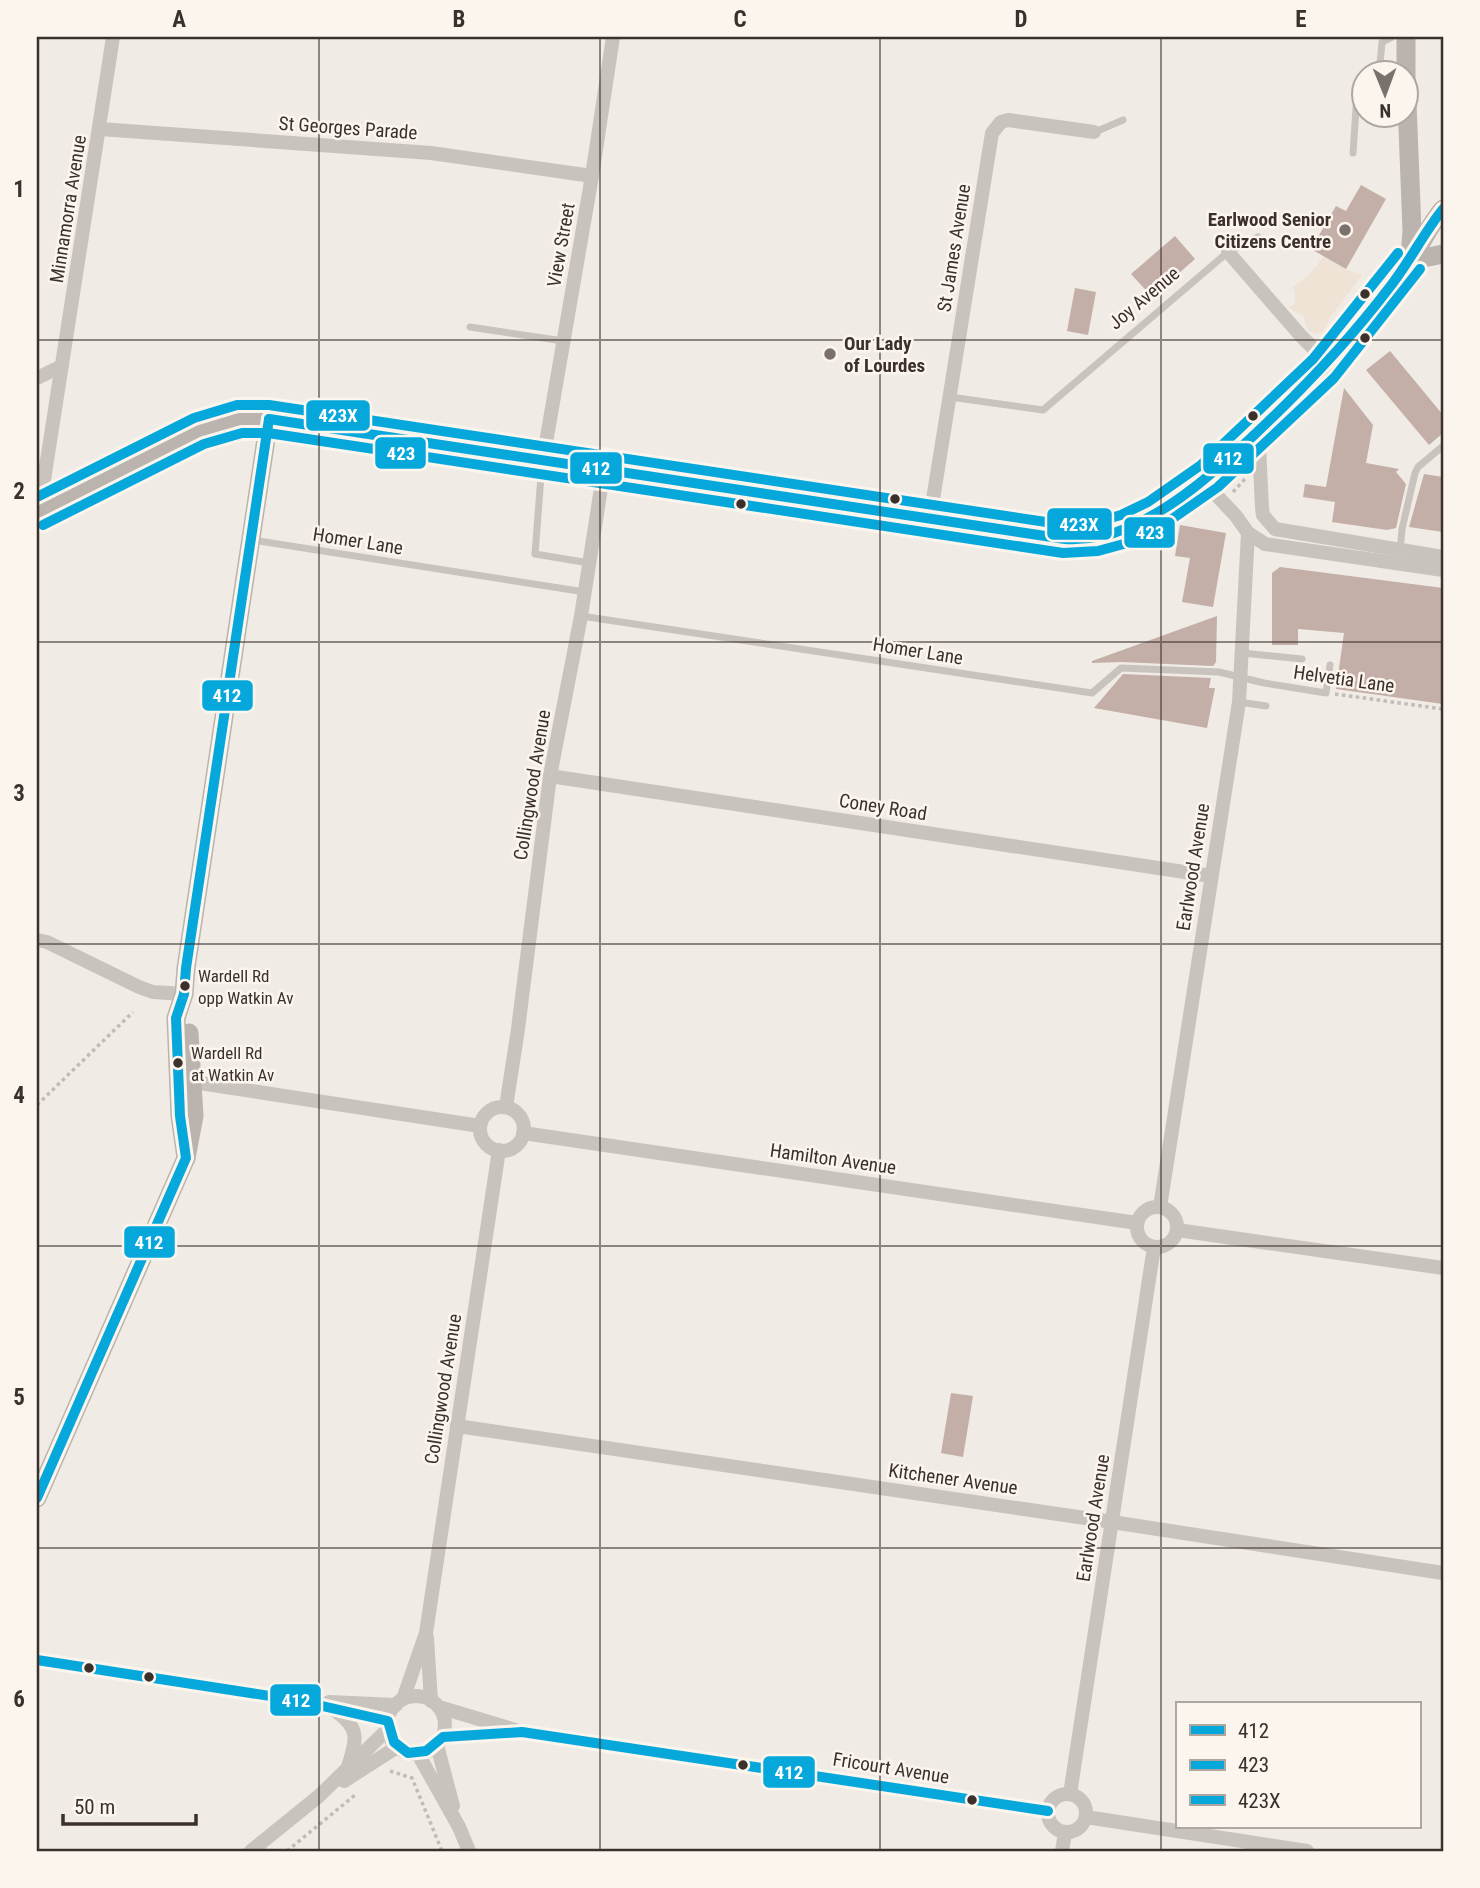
<svg xmlns="http://www.w3.org/2000/svg" width="1480" height="1888" font-family="'Roboto Condensed',sans-serif">
<rect width="100%" height="100%" fill="#f0ebe5"/>
<polygon fill="#eee3d5" points="1324,256 1346,269 1362,275 1331,316 1323,332 1316,334 1307,329 1304,317 1289,308 1295,303 1295,290 1292,288 1311,273"/>
<g fill="#c3afa7">
<polygon points="1361,185 1386,199 1346,269 1311,249 1336,206 1346,211"/>
<polygon points="1175,236 1195,259 1152,297 1131,274"/>
<polygon points="1075,288 1096,292 1088,335 1067,331"/>
<polygon points="1390,351 1443,415 1443,433 1429,445 1366,370"/>
<polygon points="1344,388 1373,425 1366,463 1399,469 1396,472 1406,484 1396,528 1387,530 1332,522 1335,502 1303,497 1305,484 1326,487"/>
<polygon points="1424,474 1443,477 1443,532 1409,527"/>
<polygon points="1180,525 1226,533 1213,607 1182,602 1190,558 1175,556"/>
<polygon points="1280,567 1443,588 1443,704 1336,689 1344,633 1298,629 1298,645 1272,645 1272,573"/>
<polygon points="1217,616 1216,662 1213,666 1121,662 1092,663 1092,661"/>
<polygon points="1123,674 1211,678 1209,688 1215,688 1207,728 1094,708"/>
<polygon points="951,1393 973,1396 963,1457 941,1453"/>
</g>
<g fill="none" stroke-linecap="round" stroke-linejoin="round">
<g stroke="#c2bbb6" stroke-width="3.5" stroke-dasharray="3.5 3.5" stroke-linecap="butt">
<polyline points="1233,492 1246,478"/>
<polyline points="1335,694 1443,709"/>
<polyline points="37,1105 133,1012"/>
<polyline points="390,1771 412,1778 442,1851"/>
<polyline points="287,1851 355,1795"/>
</g>
<g stroke="#c9c3be" stroke-width="7">
<polyline points="1379,74 1382,42 1392,37"/>
<polyline points="1095,132 1123,120"/>
<polyline points="1353,153 1357,94 1364,88"/>
<polyline points="470,327 563,341"/>
<polyline points="950,397 1043,410 1228,252 1258,237"/>
<polyline points="542,463 535,554 589,563"/>
<polyline points="252,540 585,592"/>
<polyline points="1400,552 1402,529 1415,473 1418,467 1443,446"/>
<polyline points="581,616 1092,693 1121,668 1219,672 1264,683 1326,693 1330,665"/>
<polyline points="1242,653 1302,659"/>
<polyline points="1239,702 1266,706"/>
</g>
<g stroke="#c9c3be" stroke-width="14">
<polyline points="100,129 431,153 592,176"/>
<polyline points="1228,252 1301,336 1328,363"/>
<polyline points="37,378 62,366"/>
<polyline points="1263,427 1259,446 1262,508 1263,515 1275,529 1443,557"/>
<polyline points="543,460 592,176 613,37"/>
<polyline points="1203,481 1236,516 1248,533 1265,544 1443,570"/>
<polyline points="39,512 113,37"/>
<polyline points="930,518 992,133 1001,122 1008,120 1094,132"/>
<polyline points="550,776 1211,876"/>
<polyline points="37,940 47,942 139,987 153,992 184,994"/>
<polyline points="193,1082 480,1126"/>
<polyline points="506,1107 518,1029 550,776 581,616 604,469"/>
<circle cx="502" cy="1129" r="22"/>
<polyline points="523,1133 1137,1223"/>
<circle cx="1157" cy="1227" r="20"/>
<polyline points="1160,1207 1239,702 1248,533"/>
<polyline points="1177,1230 1443,1268"/>
<polyline points="457,1426 1112,1522 1443,1573"/>
<polyline points="427,1638 431,1701"/>
<polyline points="37,1660 296,1700 388,1721"/>
<circle cx="416" cy="1725" r="29"/>
<polyline points="403,1699 426,1633 499,1150"/>
<polyline points="329,1702 396,1705"/>
<polyline points="439,1707 522,1732 1048,1811"/>
<path d="M337,1712C361,1729 356,1741 348,1767"/>
<polyline points="443,1737 510,1732"/>
<polyline points="437,1745 453,1806"/>
<polyline points="418,1754 459,1827 469,1851"/>
<polyline points="344,1781 397,1747"/>
<circle cx="1067" cy="1813" r="19"/>
<polyline points="1070,1794 1154,1247"/>
<polyline points="1086,1817 1307,1851"/>
<polyline points="251,1851 319,1796 387,1730"/>
<polyline points="1062,1851 1065,1833"/>
</g>
<g stroke="#bab3ae" stroke-width="19">
<polyline points="1406,37 1406,74"/>
<polyline points="1406,76 1412,231 1410,257"/>
<polyline points="1409,261 1443,254"/>
<path d="M37,513L199,431L240,419H269L1065,539C1080,540 1094,539 1108,535C1158,521 1202,483 1240,448C1302,391 1359,331 1408,263C1421,246 1429,225 1443,209"/>
<polyline points="186,1158 180,1116 176,1018 184,994 186,968 269,419"/>
<polyline points="37,1498 186,1158 194,1116 189,1033"/>
</g>
<g stroke="#fbf5ee" stroke-width="16">
<g id="bus-1">
<path d="M269,419L1065,539C1087,540 1107,537 1127,528C1175,508 1214,472 1252,437C1301,391 1348,342 1389,288C1409,263 1423,234 1443,209"/>
<polyline points="37,1498 186,1158 180,1116 176,1018 184,994 186,968 269,419"/>
<polyline points="37,1660 296,1700 388,1721 394,1742 408,1753 426,1751 443,1737 522,1732 1048,1811"/>
</g>
</g>
<g stroke="#fbf5ee" stroke-width="16">
<polyline id="bus-2" points="43,525 204,444 242,433 268,433 1063,553 1098,551 1131,542 1162,526 1218,487 1334,378 1420,269"/>
</g>
<g stroke="#fbf5ee" stroke-width="16">
<polyline id="bus-3" points="37,497 194,418 237,405 269,405 1066,525 1093,523 1121,515 1148,502 1201,465 1313,359 1398,253"/>
</g>
<use href="#bus-1" stroke="#06a8db" stroke-width="10"/>
<use href="#bus-2" stroke="#06a8db" stroke-width="10"/>
<use href="#bus-3" stroke="#06a8db" stroke-width="10"/>
</g>
<path fill="none" stroke="#3b302b" stroke-width="2" stroke-opacity="0.55" d="M319,37V1851M600,37V1851M880,37V1851M1161,37V1851M37,340H1443M37,642H1443M37,944H1443M37,1246H1443M37,1548H1443"/>
<g fill="#7a716c" stroke="#fbf5ee" stroke-width="2.5">
<circle cx="1345" cy="230" r="7"/>
<circle cx="830" cy="354" r="7"/>
</g>
<g fill="#3b302b" stroke="#fbf5ee" stroke-width="2.5">
<circle cx="1365" cy="294" r="6"/>
<circle cx="1365" cy="338" r="6"/>
<circle cx="1253" cy="416" r="6"/>
<circle cx="895" cy="499" r="6"/>
<circle cx="741" cy="504" r="6"/>
<circle cx="185" cy="986" r="6"/>
<circle cx="178" cy="1063" r="6"/>
<circle cx="89" cy="1668" r="6"/>
<circle cx="149" cy="1677" r="6"/>
<circle cx="743" cy="1765" r="6"/>
<circle cx="972" cy="1800" r="6"/>
</g>
<g text-anchor="middle" dominant-baseline="central" stroke-width="5" stroke-linejoin="round" paint-order="stroke">
<g font-size="17" fill="#3b302b" stroke="#fbf5ee" text-anchor="start">
<text x="198" y="976">Wardell Rd<tspan x="198" dy="22">opp Watkin Av</tspan></text>
<text x="191" y="1053">Wardell Rd<tspan x="191" dy="22">at Watkin Av</tspan></text>
</g>
<g font-size="19" fill="#3b302b" stroke="#fbf5ee">
<text transform="translate(348 128) rotate(4)">St Georges Parade</text>
<text transform="translate(68 209) rotate(-81)">Minnamorra Avenue</text>
<text transform="translate(561 245) rotate(-80)">View Street</text>
<text transform="translate(954 248) rotate(-81)">St James Avenue</text>
<text transform="translate(1144 298) rotate(-40)">Joy Avenue</text>
<text transform="translate(358 541) rotate(9)">Homer Lane</text>
<text transform="translate(918 651) rotate(9)">Homer Lane</text>
<text transform="translate(1344 679) rotate(8)">Helvetia Lane</text>
<text transform="translate(532 785) rotate(-81)">Collingwood Avenue</text>
<text transform="translate(883 807) rotate(9)">Coney Road</text>
<text transform="translate(1193 867) rotate(-81)">Earlwood Avenue</text>
<text transform="translate(833 1159) rotate(8)">Hamilton Avenue</text>
<text transform="translate(443 1389) rotate(-81)">Collingwood Avenue</text>
<text transform="translate(953 1479) rotate(8)">Kitchener Avenue</text>
<text transform="translate(1093 1518) rotate(-81)">Earlwood Avenue</text>
<text transform="translate(891 1768) rotate(9)">Fricourt Avenue</text>
</g>
<g font-size="19" font-weight="bold" fill="#3b302b" stroke="#fbf5ee" text-anchor="end">
<text x="1331" y="219">Earlwood Senior<tspan x="1331" dy="22">Citizens Centre</tspan></text>
<text x="844" y="343" text-anchor="start">Our Lady<tspan x="844" dy="22">of Lourdes</tspan></text>
</g>
</g>
<g stroke="#fbf5ee" stroke-width="2.5">
<rect x="305" y="399" width="66" height="33" rx="7" fill="#06a8db"/>
<rect x="374" y="436" width="53" height="34" rx="7" fill="#06a8db"/>
<rect x="1202" y="442" width="53" height="33" rx="7" fill="#06a8db"/>
<rect x="569" y="451" width="54" height="34" rx="7" fill="#06a8db"/>
<rect x="1046" y="507" width="67" height="34" rx="7" fill="#06a8db"/>
<rect x="1123" y="516" width="53" height="33" rx="7" fill="#06a8db"/>
<rect x="201" y="679" width="53" height="33" rx="7" fill="#06a8db"/>
<rect x="123" y="1225" width="53" height="34" rx="7" fill="#06a8db"/>
<rect x="269" y="1683" width="53" height="34" rx="7" fill="#06a8db"/>
<rect x="762" y="1755" width="54" height="34" rx="7" fill="#06a8db"/>
</g>
<g font-size="19" text-anchor="middle" font-weight="bold" fill="#fff">
<text x="338" y="422">423X</text>
<text x="401" y="460">423</text>
<text x="1228" y="465">412</text>
<text x="596" y="475">412</text>
<text x="1079" y="531">423X</text>
<text x="1150" y="539">423</text>
<text x="227" y="702">412</text>
<text x="149" y="1249">412</text>
<text x="296" y="1707">412</text>
<text x="789" y="1779">412</text>
</g>
<rect width="1480" height="1888" fill="none" stroke="#fbf5ee" stroke-width="77"/>
<rect x="1176" y="1702" width="245" height="126" fill="#fbf5ee" stroke="#aea6a0" stroke-width="2"/>
<rect x="1190" y="1725" width="35" height="10" fill="#06a8db" stroke="#aea6a0" stroke-width="2"/>
<text x="1238" y="1738" font-size="21" fill="#3b302b">412</text>
<rect x="1190" y="1760" width="35" height="10" fill="#06a8db" stroke="#aea6a0" stroke-width="2"/>
<text x="1238" y="1772" font-size="21" fill="#3b302b">423</text>
<rect x="1190" y="1795" width="35" height="10" fill="#06a8db" stroke="#aea6a0" stroke-width="2"/>
<text x="1238" y="1808" font-size="21" fill="#3b302b">423X</text>
<g transform="translate(1385 94) rotate(179)"><circle r="33" fill="#fbf5ee" stroke="#aea6a0" stroke-width="2"/>
<path d="M0-5L12 26L0 18L-12 26Z" fill="#7a716c"/>
<text y="-10" font-size="19" font-weight="bold" text-anchor="middle" fill="#3b302b">N</text>
</g>
<path d="M63 1814v10h133v-10" fill="none" stroke="#3b302b" stroke-width="3.5"/>
<text x="74" y="1814" font-size="21" fill="#3b302b" stroke="#fbf5ee" stroke-width="5" paint-order="stroke">50 m</text>
<rect x="38" y="38" width="1404" height="1812" fill="none" stroke="#3b302b" stroke-width="2.5"/>
<g font-size="23" text-anchor="middle" font-weight="bold" fill="#3b302b">
<text x="179" y="27">A</text>
<text x="459" y="27">B</text>
<text x="740" y="27">C</text>
<text x="1021" y="27">D</text>
<text x="1301" y="27">E</text>
<text x="19" y="197">1</text>
<text x="19" y="499">2</text>
<text x="19" y="801">3</text>
<text x="19" y="1103">4</text>
<text x="19" y="1405">5</text>
<text x="19" y="1707">6</text>
</g>
</svg>
